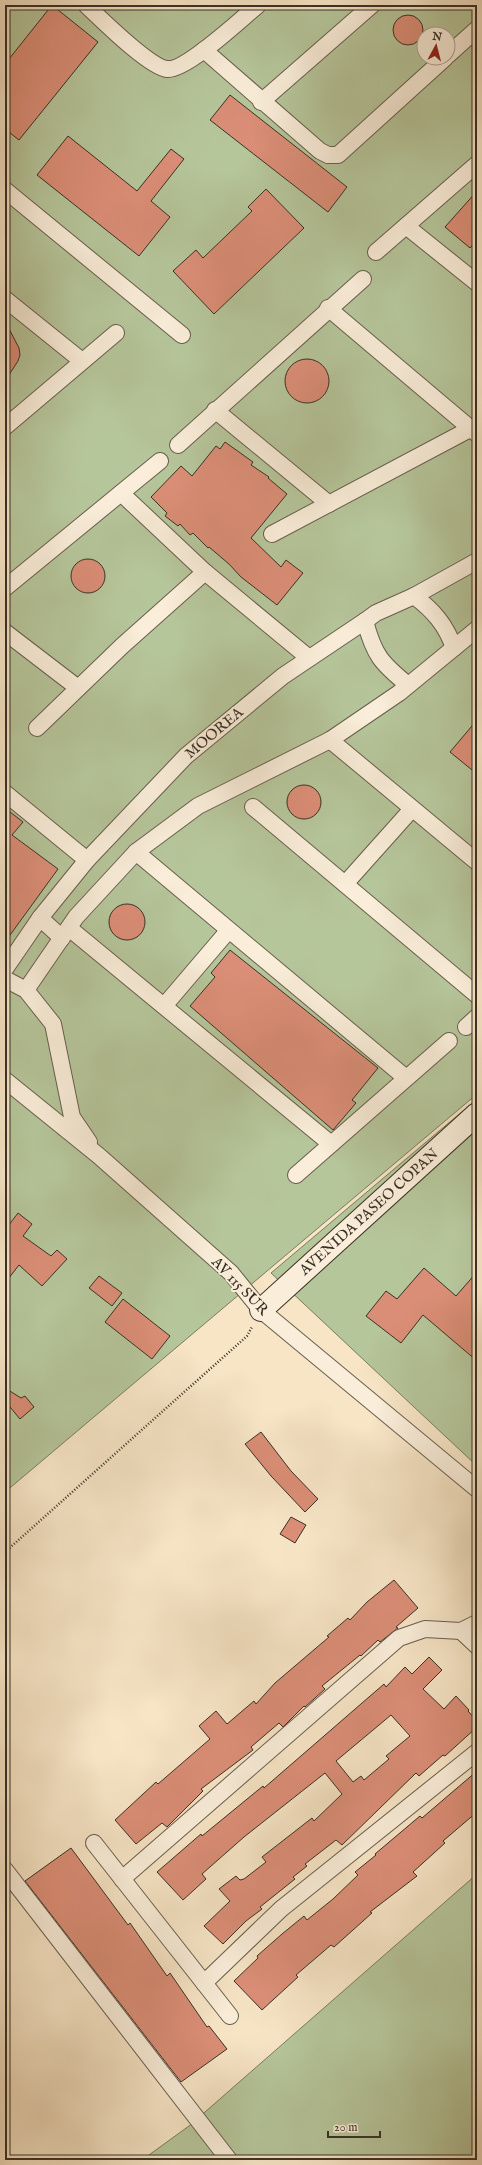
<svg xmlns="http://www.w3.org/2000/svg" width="482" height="2165" font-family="'IM FELL English',serif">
<rect width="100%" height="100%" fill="#f7e5c6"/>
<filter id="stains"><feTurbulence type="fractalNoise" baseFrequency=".005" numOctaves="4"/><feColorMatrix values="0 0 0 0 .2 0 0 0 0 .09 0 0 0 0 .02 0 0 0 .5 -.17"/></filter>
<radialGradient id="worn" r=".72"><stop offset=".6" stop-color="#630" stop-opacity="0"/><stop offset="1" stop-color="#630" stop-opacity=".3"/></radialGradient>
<g fill="#b6c69b" stroke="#787c60" fill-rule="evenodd">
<path d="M5,5H477V1094L5,1492ZM424,34H448V58H424Z"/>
<polygon points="477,1099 477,1466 271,1273"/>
<polygon points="477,1874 477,2160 142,2160 189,2126"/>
</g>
<g fill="#db8e77" stroke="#393126" fill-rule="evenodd">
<polygon points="52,5 98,42 19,140 5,129 5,64"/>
<circle cx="408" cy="30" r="15"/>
<polygon points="230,95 347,187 328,212 210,120"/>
<polygon points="68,136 137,191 171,149 184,159 151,201 170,217 139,256 37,175"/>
<polygon points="266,189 304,228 214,314 173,271 196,250 203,258 252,211 248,207"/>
<polygon points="477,191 477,240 470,248 445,227"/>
<polygon points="5,321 19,348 20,355 18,361 5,381"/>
<circle cx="307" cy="381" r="22"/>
<polygon points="225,442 253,462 251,465 269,477 268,478 287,494 251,538 281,567 286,560 303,573 277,605 241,577 229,564 209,547 208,548 193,533 190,535 180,524 178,526 165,516 167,513 151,497 181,466 192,476 216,446 220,449"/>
<circle cx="88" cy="576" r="17"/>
<polygon points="477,720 477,774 450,752"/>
<circle cx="304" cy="802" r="17"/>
<polygon points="5,808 23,822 12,835 58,869 5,942"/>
<circle cx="127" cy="922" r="18"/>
<polygon points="230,950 378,1068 352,1100 356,1103 333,1130 190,1006 215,977 211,973"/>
<polygon points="18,1213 32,1224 23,1236 51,1256 57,1250 67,1259 42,1286 19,1265 5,1283 5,1230"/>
<polygon points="424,1268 456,1296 477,1272 477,1361 423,1315 401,1343 366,1316 386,1291 397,1299"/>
<polygon points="99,1276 122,1293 112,1306 89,1288"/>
<polygon points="123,1299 170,1336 152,1359 105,1322"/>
<polygon points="5,1388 21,1398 25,1396 34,1407 20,1419 5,1401"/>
<polygon points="261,1432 291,1471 318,1499 305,1512 271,1476 245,1444"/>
<polygon points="291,1517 306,1525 295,1543 280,1534"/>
<polygon points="394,1580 418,1608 396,1627 398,1628 380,1642 378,1640 361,1656 360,1655 322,1686 325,1689 305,1707 304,1706 283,1727 279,1723 251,1747 253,1750 201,1789 203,1791 167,1827 162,1823 136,1844 115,1820 156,1782 158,1784 210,1739 199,1726 216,1711 227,1724 254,1701 256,1704 275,1683 329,1637 327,1636 348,1618 350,1620 367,1602"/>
<path d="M429,1657L442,1670L423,1689L444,1709L456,1696L469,1710L468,1711L477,1721V1727L445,1756L443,1755L419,1776L416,1773L342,1845L336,1840L305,1864L307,1866L293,1877L295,1879L260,1907L262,1909L246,1921L223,1944L204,1926L230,1901L219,1889L236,1876L240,1880L244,1879L266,1862L262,1857L312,1818L314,1821L342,1794L325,1773L244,1837L202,1874L206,1879L183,1900L157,1872L201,1834L202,1836L263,1786L264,1788L384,1684L386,1687L405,1667L412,1674ZM391,1715L410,1736L386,1756L389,1759L364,1780L361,1776L353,1782L336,1761Z"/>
<polygon points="477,1771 477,1812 443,1841 445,1843 413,1872 417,1876 370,1912 372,1913 334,1947 331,1945 296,1975 298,1977 262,2010 234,1981 258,1958 257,1956 282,1934 304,1916 307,1920 333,1899 358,1875 355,1872 376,1855 375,1854 420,1816 422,1818"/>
<polygon points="71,1848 128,1925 130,1923 167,1976 170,1973 207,2027 209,2026 227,2049 181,2082 25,1881"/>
</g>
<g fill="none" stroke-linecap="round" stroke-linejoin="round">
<g stroke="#685e4e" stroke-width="18">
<g id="street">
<path d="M86,5C101,19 149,67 167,69C186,71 241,19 258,5"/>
<polyline points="204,50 320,151 328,155 338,155 445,58"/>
<polyline points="448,55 477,29"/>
<polyline points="261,102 372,5"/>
<polyline points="5,190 182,335"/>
<polyline points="406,226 477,283"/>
<polyline points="376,252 477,164"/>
<polyline points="5,299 82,361"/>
<polyline points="328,308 477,434"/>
<polyline points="215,410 329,504"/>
<polyline points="5,427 116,333"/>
<polyline points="178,445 363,279"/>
<polyline points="121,493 205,572 309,658"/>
<polyline points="272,534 470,429"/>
<polyline points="5,588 160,461"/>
<path d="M414,596C433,610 446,625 454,648"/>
<path d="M365,621C374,655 381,663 408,685"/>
<polyline points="5,632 78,688"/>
<polyline points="37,728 122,646 205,572"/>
<polyline points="330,740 477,862"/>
<polyline points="5,793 87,860"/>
<polyline points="253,807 477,995"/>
<polyline points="136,852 406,1078"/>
<polyline points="345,884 412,809"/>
<polyline points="40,918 62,938"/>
<polyline points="69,928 331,1144"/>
<polyline points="5,969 40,918 87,860 186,756 283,676 365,621 376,613 414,596 477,561"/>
<polyline points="5,979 26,990 53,1024 72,1117 89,1142"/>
<polyline points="26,990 76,917 136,852 198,806 330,740 399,693 477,629"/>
<polyline points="164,1006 228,931"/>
<polyline points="466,1027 477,1017"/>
<polyline points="5,1080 99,1156 231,1273 261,1310 477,1489"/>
<polyline points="296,1175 449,1041"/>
<polyline points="461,1631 477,1646"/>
<polyline points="94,1843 230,2016"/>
<polyline points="5,1870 229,2160"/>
<polyline points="122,1879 399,1638 425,1629 461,1631 477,1623"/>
<polyline points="204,1983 281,1909 477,1752"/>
</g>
</g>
<g stroke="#393126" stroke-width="24">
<polyline id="secondary" points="261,1310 477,1114"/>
</g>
<polyline stroke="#393126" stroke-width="2.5" stroke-dasharray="1 2" stroke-linecap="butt" points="5,1552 247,1336 252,1327"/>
<use href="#street" stroke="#faeeda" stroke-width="16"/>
<use href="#secondary" stroke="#faeeda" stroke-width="22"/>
</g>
<g text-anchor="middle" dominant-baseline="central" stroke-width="4" stroke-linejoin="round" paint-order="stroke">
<g font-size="15" fill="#393126" stroke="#faeeda">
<text transform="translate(214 733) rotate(-40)">MOOREA</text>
<text transform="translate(369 1212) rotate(-42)">AVENIDA PASEO COPAN</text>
<text transform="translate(240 1286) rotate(46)">AV 115 SUR</text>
</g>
</g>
<rect width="482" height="2165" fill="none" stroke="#f7e5c6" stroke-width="20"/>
<rect x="6" y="6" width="470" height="2153" fill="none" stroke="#393126" stroke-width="2"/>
<rect x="10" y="10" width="462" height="2145" fill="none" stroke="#393126"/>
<g transform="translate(436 46) rotate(7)"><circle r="19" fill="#faeeda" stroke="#ada292"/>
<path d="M0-3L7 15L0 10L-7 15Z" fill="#8f2418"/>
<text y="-6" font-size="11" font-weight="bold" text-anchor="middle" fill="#393126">N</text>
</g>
<path d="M328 2131v6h52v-6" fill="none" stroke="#393126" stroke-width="2"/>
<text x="334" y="2131" font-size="12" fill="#393126" stroke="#faeeda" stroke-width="3" paint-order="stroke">20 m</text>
<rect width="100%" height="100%" filter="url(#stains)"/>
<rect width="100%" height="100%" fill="url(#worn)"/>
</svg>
